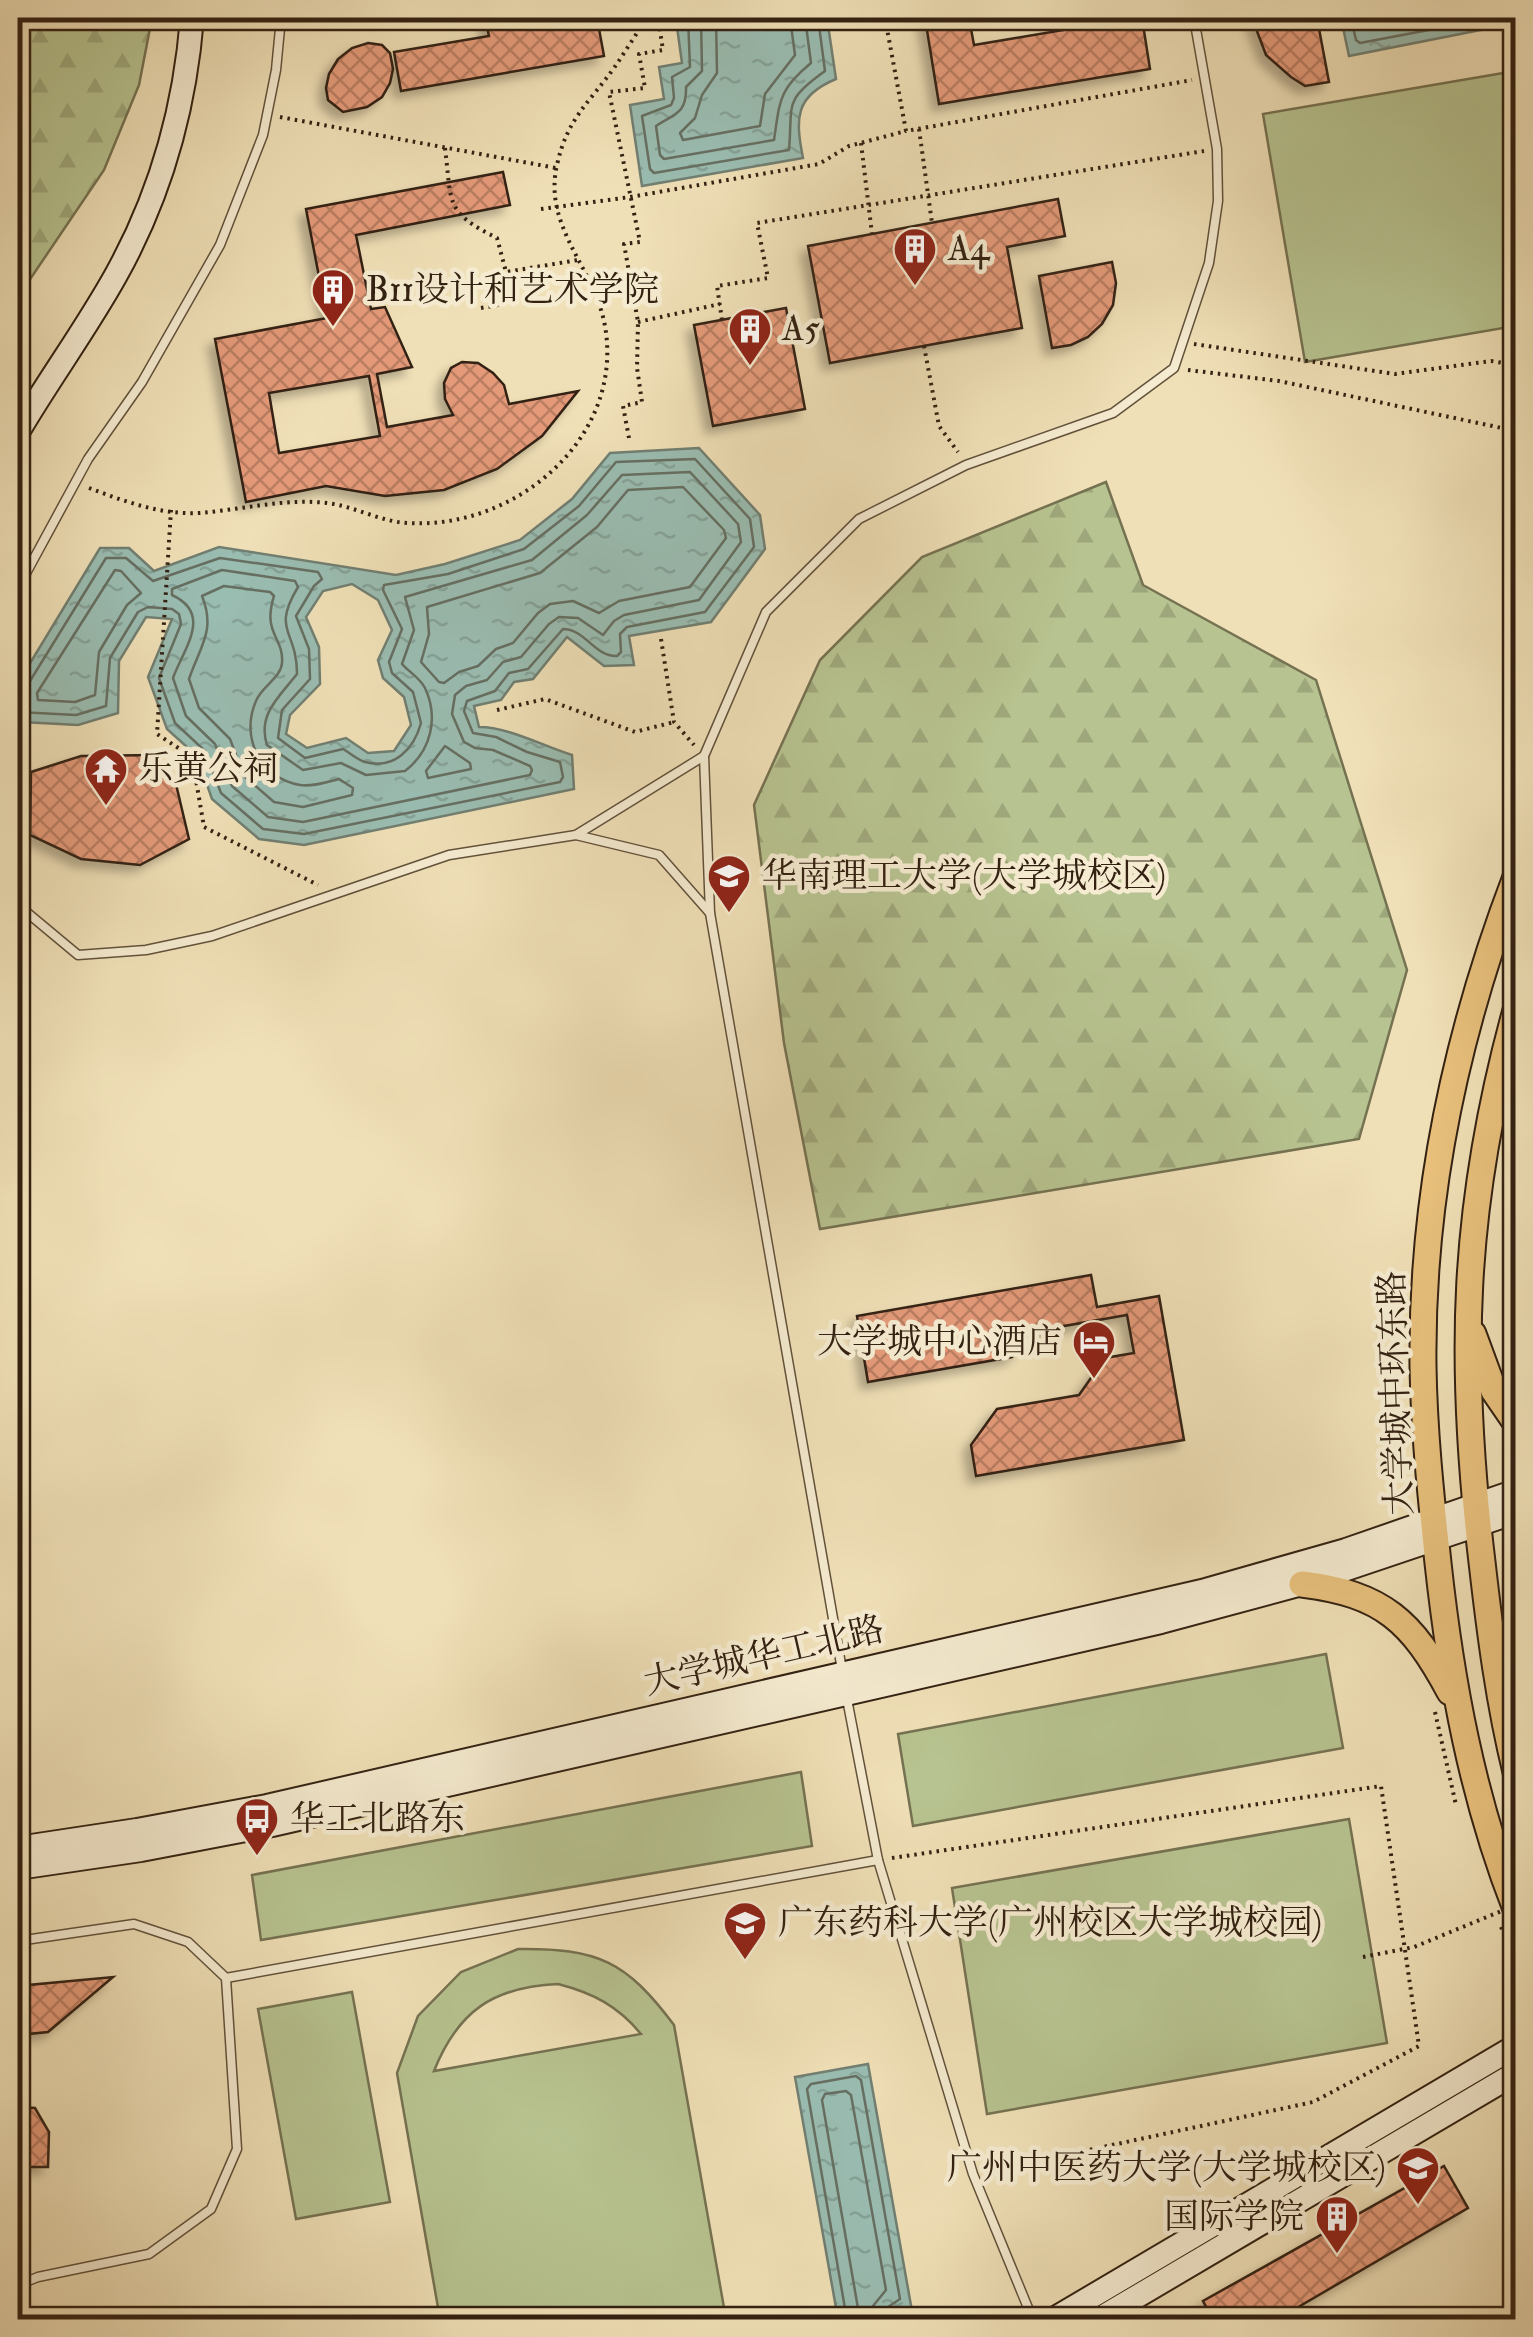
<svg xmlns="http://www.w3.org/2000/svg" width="1533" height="2337" font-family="'IM FELL Double Pica','Noto Serif SC',serif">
<defs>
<pattern id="forest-firs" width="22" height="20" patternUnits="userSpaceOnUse" patternTransform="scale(2.5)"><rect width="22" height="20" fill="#b7c390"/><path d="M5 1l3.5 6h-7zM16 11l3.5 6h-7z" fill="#9ea77b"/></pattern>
<pattern id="water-ripples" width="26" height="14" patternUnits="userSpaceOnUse" patternTransform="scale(2.5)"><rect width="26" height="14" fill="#9abdb2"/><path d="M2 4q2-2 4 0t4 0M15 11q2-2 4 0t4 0" fill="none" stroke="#85a298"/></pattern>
<pattern id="building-cross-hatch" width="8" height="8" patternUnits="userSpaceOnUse" patternTransform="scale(2.5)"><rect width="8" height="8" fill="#e49a79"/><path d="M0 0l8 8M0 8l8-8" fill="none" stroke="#b97d62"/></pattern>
<filter id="shadow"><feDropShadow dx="-7" dy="7" stdDeviation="5" flood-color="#0004"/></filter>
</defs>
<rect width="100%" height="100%" fill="#f0e0b7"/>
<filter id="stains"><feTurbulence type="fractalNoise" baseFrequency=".002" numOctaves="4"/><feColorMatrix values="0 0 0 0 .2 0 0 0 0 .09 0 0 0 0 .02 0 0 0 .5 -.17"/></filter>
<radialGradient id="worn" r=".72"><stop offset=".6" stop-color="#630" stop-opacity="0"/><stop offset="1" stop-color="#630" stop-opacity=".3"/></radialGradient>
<g fill="url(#forest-firs)" stroke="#757251" stroke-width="2.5">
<polygon points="18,18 152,18 139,85 104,170 18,297"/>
<polygon points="1106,482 1143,585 1316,680 1407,970 1359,1139 820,1229 784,1043 754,805 820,660 922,557"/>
</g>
<g fill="#b7c390" stroke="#757251" stroke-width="2.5" fill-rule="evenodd">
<polygon points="1515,71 1515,326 1305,362 1263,114"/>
<polygon points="1326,1654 1343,1748 913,1826 898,1734"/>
<polygon points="801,1772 812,1846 261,1940 252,1875"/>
<polygon points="1349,1819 1387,2043 987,2114 952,1888"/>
<path d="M518,1949C598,1948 626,1961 674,2025L726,2319H440L397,2073L418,2016L461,1972ZM558,1984C593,1993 618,2006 641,2034L434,2071C458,2011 493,1987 558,1984Z"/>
<polygon points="352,1992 390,2202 296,2219 258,2009"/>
</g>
<g fill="url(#water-ripples)" stroke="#717f72" stroke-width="2.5" fill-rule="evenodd">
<path d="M679,18H827L836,79C795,96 795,118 803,158L642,186L630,105L664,99L659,67L682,63L677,27Z"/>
<polygon points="1341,18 1515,18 1516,23 1349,56"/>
<path d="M699,448L760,515L765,549L711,622L629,636L634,665L604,666L567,637L533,679L514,682L501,700L474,706L479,727C508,727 543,746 572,755L574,789L304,845L259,839L212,799L197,756L167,729L148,677L172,619L146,617L119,661L118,713L78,725L22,722L18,683L100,548H129L154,571L219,547L396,575L445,564L520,540L572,499L610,453ZM352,584L378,600L392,630L378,660L383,678L404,697L411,725L394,751L368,753L346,738L307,748L286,734L290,715L320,684L319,647L306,617L323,591Z"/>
<polygon points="868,2064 912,2311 867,2319 838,2319 795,2077"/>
</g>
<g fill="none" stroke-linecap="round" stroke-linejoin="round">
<g stroke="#666f62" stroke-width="2.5">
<path d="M688,18L690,67L672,77L674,98L671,105L642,116L650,169L654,173L789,150C793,103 783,101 825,71L818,18"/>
<path d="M701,18L702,71L686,87C687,114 674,114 656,126L660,155L664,159L774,140C780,101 778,90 811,63L805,18"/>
<polyline points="716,18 717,73 702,95 695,118 680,133 683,140 760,126 765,94 795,55 790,18"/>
<polyline points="1351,18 1356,40 1360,43 1492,18"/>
<path d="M690,472L738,524L741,542L699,600L624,615L614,621L603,635L578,618L559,617L549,624L521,657L503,662L487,680L466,686L455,695L452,714L464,742L475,748L493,750L530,766L532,770L530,775L303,822L268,817L232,786L215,744L186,716L173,678C184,648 213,614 172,595V589L222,570L295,581L298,587C271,632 297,629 297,674C280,696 257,714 267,745L303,770L341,763L366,775L405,771C431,751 439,718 425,688C420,678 409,672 402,664L414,630L405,597L532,560L587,515L622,475Z"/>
<polygon points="683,487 724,530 726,538 690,587 619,601 599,613 573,601 550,604 538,613 513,643 496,649 478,666 459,672 444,683 439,682 421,662 429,634 427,607 540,573 597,527 628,490"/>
<polygon points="115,570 121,571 141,593 127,605 99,652 95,695 75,702 38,700 37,693"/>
<path d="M224,586L270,592L274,596C262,634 284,637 282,663C281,678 261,687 256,701C240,737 260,778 300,785C313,787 326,782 339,779L353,788L352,795L303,807L274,802L244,776L230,739L199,708L189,679C200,646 216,631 202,596Z"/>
<path d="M18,687L30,681L106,558H126L153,581L220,558L318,572L322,579L314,586L296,616L309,649L310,679L282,710L278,738L305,758L343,749C350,753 358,760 365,762C394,770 414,749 421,723L413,692L392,673L389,662L402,629L383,590L384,585L448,574L524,549L579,506L616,462L695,459L750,519L754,547L705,612L627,627L620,634L621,652L617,656C595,657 585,629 563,629L528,669L509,673L495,691L467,701L464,711L473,733L496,737L527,752L560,762L563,777L560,782L304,834L263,829L221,793L205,751L175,723L159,678L181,624L179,614L172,609L148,607L138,612L110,658L106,706L76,715L18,712"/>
<polygon points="445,746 470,763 471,769 428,778 426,771"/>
<polyline points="847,2320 807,2089 811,2084 856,2076 861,2080 900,2299 885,2309 883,2320"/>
<polyline points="860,2320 822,2100 825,2094 846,2091 851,2095 886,2290 873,2306 870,2320"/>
</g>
</g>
<g fill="url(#building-cross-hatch)" stroke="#332112" stroke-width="2.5" fill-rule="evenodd" filter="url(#shadow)">
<polygon points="485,18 526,18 528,29 597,18 604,56 401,91 394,52 489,36"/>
<polygon points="925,18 969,18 974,45 1087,26 1086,18 1142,18 1150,69 939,104"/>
<polygon points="1252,18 1317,18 1329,82 1305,86 1291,77 1266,55"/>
<polygon points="368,43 382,45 390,53 393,69 390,83 382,97 367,107 343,112 328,100 326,88 329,74 338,59 352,48"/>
<path d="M503,172L510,205L356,235L371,309L385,307L412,367L377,374L387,427L453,415L445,399L444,383L451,368L462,362L478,363L493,373L504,385L509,404L578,391L542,436L497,469L444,490L385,496L326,486L246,502L215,339L327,318L306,209ZM369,376L380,436L279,453L269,393Z"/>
<polygon points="1058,199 1065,236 1007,247 1022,328 830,363 808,246"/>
<polygon points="1112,262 1116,283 1113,305 1102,324 1088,337 1071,345 1052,348 1039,276"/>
<polygon points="786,308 805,409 713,426 694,325"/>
<polygon points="155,755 175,780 189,839 140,865 81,859 30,835 31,772 81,756"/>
<polygon points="1091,1275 1097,1307 1159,1296 1184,1440 976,1476 971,1445 997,1409 1079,1395 1105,1358 1134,1353 1127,1315 1030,1332 1012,1357 868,1382 857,1316"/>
<polygon points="113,1977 48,2032 18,2035 18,1986"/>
<polygon points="18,2107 35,2108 49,2132 48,2167 18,2167"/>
<polygon points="1444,2166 1468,2208 1276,2320 1213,2320 1203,2301"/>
</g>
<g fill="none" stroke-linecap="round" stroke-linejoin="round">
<g stroke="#62513b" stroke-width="11">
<g id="lane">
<polyline points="18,588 88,459 142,382 220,245 263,135 276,70 281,18"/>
<polyline points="704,756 710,913 842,1670"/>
<polyline points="576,835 659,855 710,913"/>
<polyline points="18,905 78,955 146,950 212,936 449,855 576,835 704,756 766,612 859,519 966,465 1113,413 1174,368 1209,263 1218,201 1217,149 1194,18"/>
<polyline points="847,1699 878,1860 973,2174 1033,2320"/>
<polyline points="18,1941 134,1924 188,1942 226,1978 237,2149 211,2209 149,2254 38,2277 18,2285"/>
<polyline points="226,1978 878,1860"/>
</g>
</g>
<g stroke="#332112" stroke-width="26">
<g id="secondary">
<path d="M18,432C49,379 86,329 116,275C160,196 185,107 192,18"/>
<polyline points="18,1848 137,1830 267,1806 1202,1591 1346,1550 1516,1491"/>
<polyline points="18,1868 141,1850 272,1825 1161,1622 1302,1584 1516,1512"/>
<polyline points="1052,2320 1516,2046"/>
<polyline points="1097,2320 1516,2073"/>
</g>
</g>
<g stroke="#332112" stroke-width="29">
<g id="primary">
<path d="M1516,877C1456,1034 1421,1197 1423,1366C1424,1432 1431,1497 1438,1563C1451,1682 1472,1797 1516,1909"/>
<path d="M1516,1010C1462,1206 1458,1361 1482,1562C1490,1632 1499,1703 1516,1772"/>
<polyline points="1473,1334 1494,1391 1516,1423"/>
<path d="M1302,1584C1383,1594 1412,1621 1450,1692"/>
</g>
</g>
<g stroke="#332112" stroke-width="4" stroke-dasharray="2.5 5" stroke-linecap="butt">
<polyline points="885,18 906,131 1192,80"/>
<polyline points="886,21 906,18"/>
<polyline points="280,117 556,168"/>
<path d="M445,148C452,203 444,212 497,238L506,272L578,260"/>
<polyline points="541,209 630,197 819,164 849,146 906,131"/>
<polyline points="481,308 515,302 506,272"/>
<polyline points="722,320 717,286 768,278 757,223 1204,151"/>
<polyline points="638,322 720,304"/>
<polyline points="1194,344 1395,374 1491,361 1516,365"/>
<polyline points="924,346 939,426 958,452"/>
<polyline points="1188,370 1279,381 1516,431"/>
<polyline points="629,438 623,406 642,402 637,368 638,322 624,244 640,242 609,92 645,88 639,54 663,50 658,18"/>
<path d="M89,488C124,501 160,515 199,513C240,510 285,498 327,503C354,506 381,522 408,523C517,530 628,435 604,321C592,266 543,225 557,165C567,119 588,104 614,68C625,52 636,34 647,18"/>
<polyline points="171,510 157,734 192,757 204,827 318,885"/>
<polyline points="661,639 674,722 694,745"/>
<polyline points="497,710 545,699 635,732 674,722"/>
<polyline points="1399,1430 1404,1470"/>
<polyline points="1435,1712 1456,1805"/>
<polyline points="892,1858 1381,1786 1419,2046 1313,2102 986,2172"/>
<polyline points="1501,1927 1516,1962"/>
</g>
<use href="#lane" stroke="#f5ebd0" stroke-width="8"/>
<use href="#secondary" stroke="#f5ebd0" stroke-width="22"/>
<use href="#primary" stroke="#e8c07c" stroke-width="25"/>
<g stroke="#332112" stroke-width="4" stroke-dasharray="2.5 5" stroke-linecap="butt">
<polyline points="919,129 932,223"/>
<polyline points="861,143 872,234"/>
<polyline points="1363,1957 1414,1947 1516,1905"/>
</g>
</g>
<defs>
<g id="building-pin" transform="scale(2.25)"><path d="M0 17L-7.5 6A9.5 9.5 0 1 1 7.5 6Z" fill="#8f2418" stroke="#f5ebd0"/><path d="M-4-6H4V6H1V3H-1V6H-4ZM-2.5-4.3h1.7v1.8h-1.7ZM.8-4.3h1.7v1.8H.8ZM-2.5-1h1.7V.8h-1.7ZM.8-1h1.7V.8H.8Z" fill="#fff"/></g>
<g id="temple-pin" transform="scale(2.25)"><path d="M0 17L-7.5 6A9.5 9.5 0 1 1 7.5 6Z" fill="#8f2418" stroke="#f5ebd0"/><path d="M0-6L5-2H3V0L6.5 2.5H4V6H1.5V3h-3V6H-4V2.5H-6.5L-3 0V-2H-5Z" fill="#fff"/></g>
<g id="university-pin" transform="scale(2.25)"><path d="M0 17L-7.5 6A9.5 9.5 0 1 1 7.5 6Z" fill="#8f2418" stroke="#f5ebd0"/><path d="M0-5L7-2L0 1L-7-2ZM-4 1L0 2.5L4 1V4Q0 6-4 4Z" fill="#fff"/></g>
<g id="hotel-pin" transform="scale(2.25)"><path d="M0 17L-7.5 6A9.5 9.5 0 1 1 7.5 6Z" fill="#8f2418" stroke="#f5ebd0"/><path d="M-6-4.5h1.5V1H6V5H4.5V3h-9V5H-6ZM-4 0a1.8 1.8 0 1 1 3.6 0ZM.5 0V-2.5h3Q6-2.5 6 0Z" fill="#fff"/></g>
<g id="bus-pin" transform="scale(2.25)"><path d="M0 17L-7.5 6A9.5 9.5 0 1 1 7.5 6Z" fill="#8f2418" stroke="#f5ebd0"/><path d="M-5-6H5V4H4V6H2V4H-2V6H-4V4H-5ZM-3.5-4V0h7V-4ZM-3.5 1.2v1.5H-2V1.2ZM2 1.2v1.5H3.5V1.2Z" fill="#fff"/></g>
</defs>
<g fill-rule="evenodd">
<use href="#building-pin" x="915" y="249"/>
<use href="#building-pin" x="333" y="290"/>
<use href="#building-pin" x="750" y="329"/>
<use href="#temple-pin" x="106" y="769"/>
<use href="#university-pin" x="729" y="876"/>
<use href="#hotel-pin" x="1094" y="1342"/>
<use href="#bus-pin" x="257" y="1819"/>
<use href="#university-pin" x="745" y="1923"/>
<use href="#university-pin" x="1418" y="2168"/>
<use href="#building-pin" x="1337" y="2217"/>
</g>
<g text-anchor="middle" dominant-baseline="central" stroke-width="9" stroke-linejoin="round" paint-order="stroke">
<g font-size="35" fill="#332112" stroke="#f5ebd0" text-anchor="start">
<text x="948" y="249">A4</text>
<text x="366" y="290">B11设计和艺术学院</text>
<text x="782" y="329">A5</text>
<text x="138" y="769">乐黄公祠</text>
<text x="762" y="876">华南理工大学(大学城校区)</text>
<text x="1062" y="1342" text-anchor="end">大学城中心酒店</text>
<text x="290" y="1819">华工北路东</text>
<text x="778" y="1923">广东药科大学(广州校区大学城校园)</text>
<text x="1386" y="2168" text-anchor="end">广州中医药大学(大学城校区)</text>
<text x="1304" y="2217" text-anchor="end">国际学院</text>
</g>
<g font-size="35" fill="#332112" stroke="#f5ebd0">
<text transform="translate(1396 1393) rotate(-92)">大学城中环东路</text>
<text transform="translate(764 1656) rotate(-13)">大学城华工北路</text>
</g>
</g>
<rect width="1533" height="2337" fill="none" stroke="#f0e0b7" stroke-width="60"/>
<rect x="20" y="20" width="1493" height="2297" fill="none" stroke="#332112" stroke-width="5"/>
<rect x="30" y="30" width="1473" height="2277" fill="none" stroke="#332112" stroke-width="2.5"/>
<rect width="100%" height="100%" filter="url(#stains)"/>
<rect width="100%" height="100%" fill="url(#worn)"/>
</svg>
